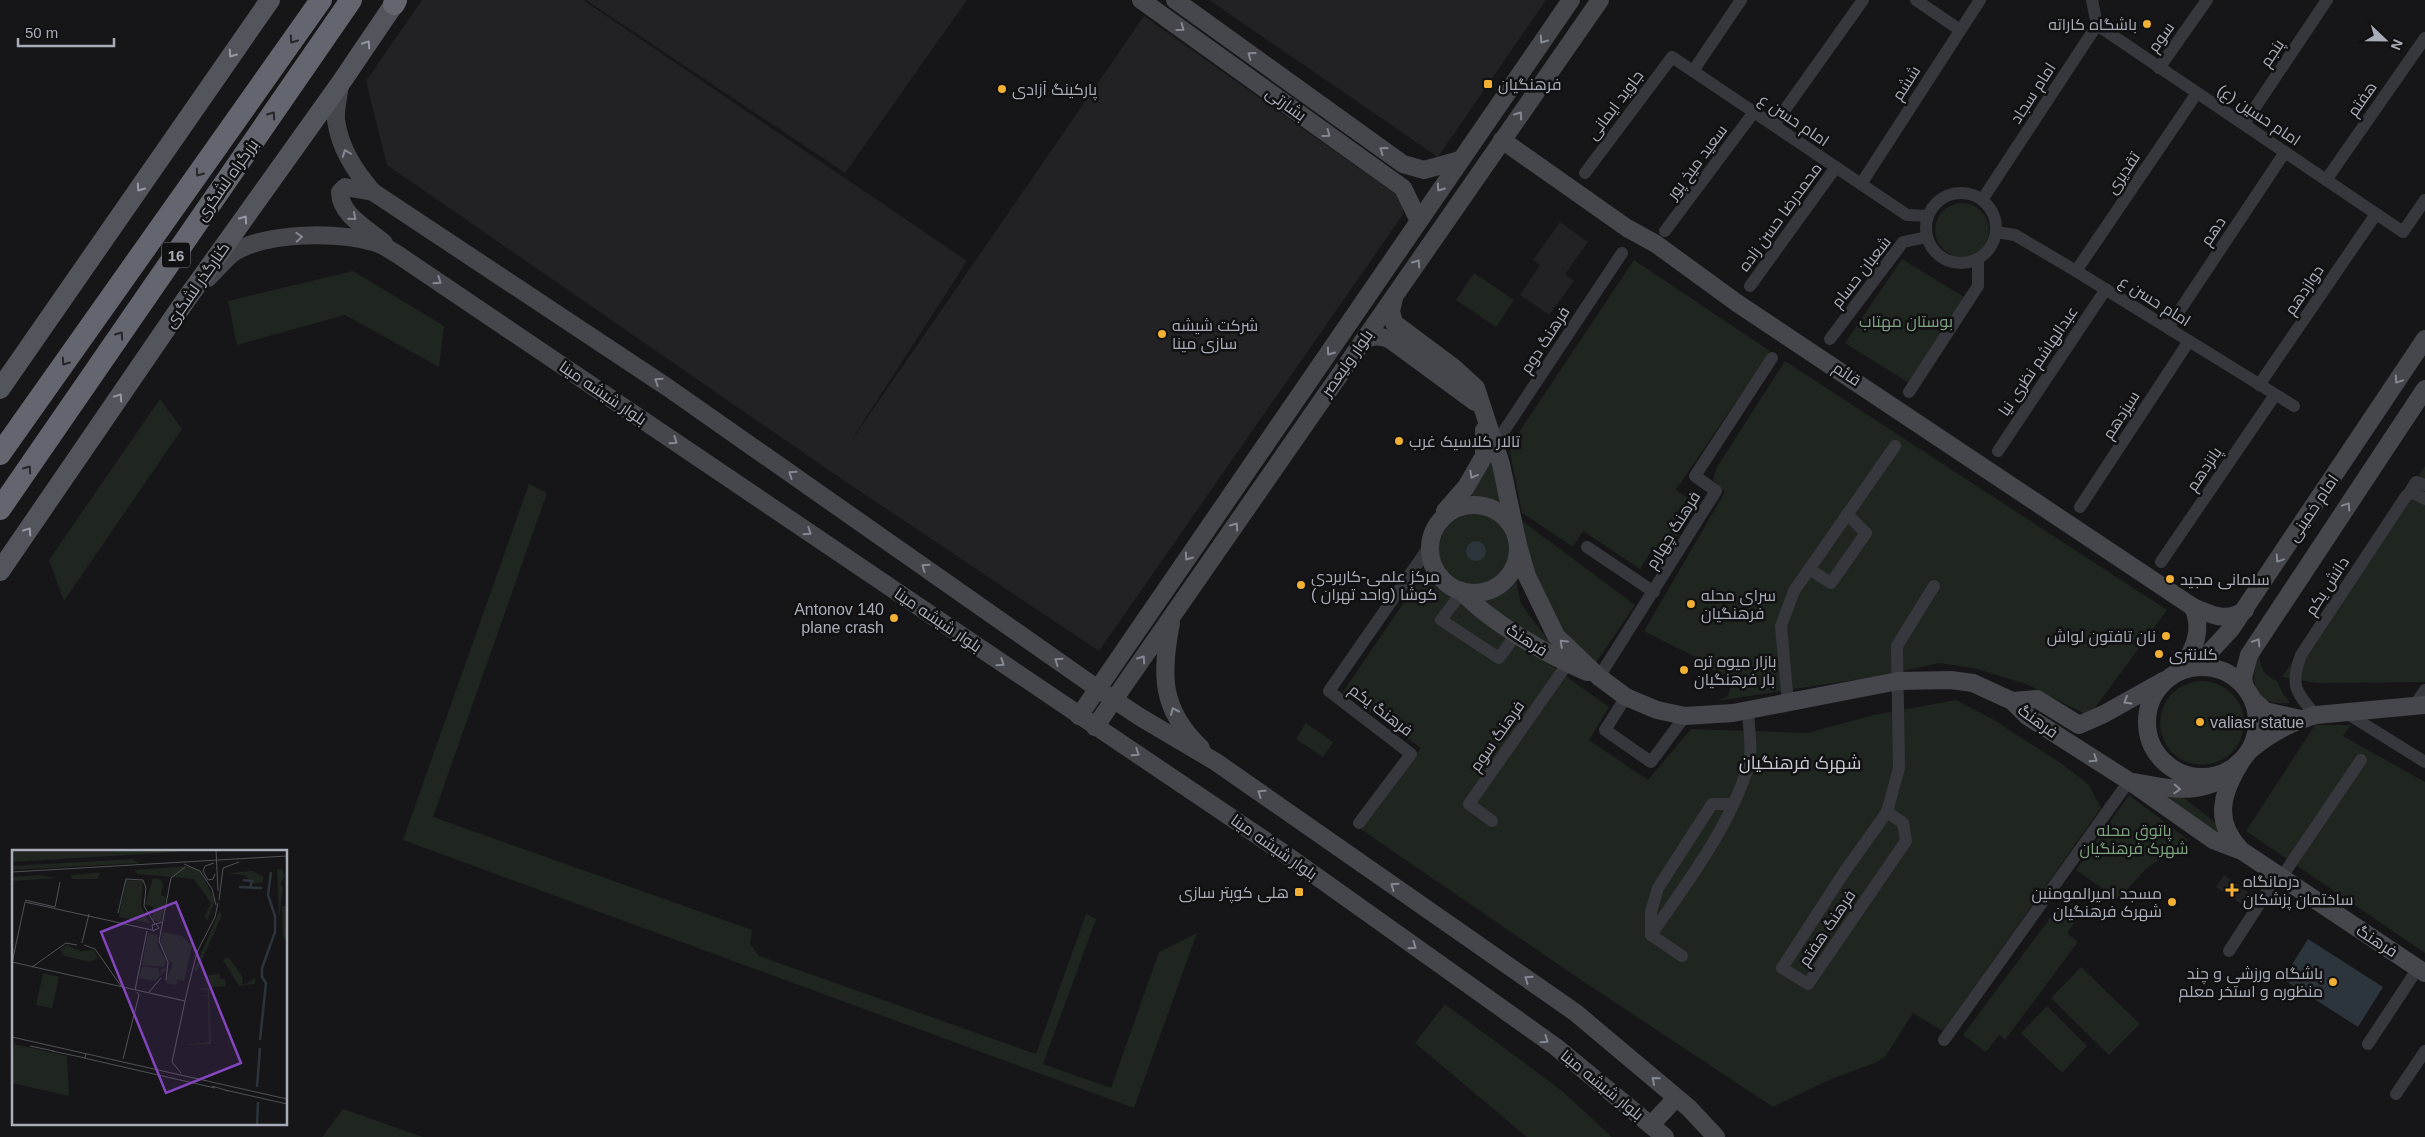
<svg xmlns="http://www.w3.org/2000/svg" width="2425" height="1137" font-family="Helvetica,Cairo,sans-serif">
<rect width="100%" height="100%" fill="#161618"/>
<g fill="#222225">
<polygon points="422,0 583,0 967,261 847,447 1144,16 1401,198 1404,213 1099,651 830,471 387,165 366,81"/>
<polygon points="586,0 967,0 845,173"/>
<polygon points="1209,0 1546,0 1438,157"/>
<polygon points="1560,222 1588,242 1565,274 1574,281 1549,315 1520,295 1540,265 1533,260"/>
<polygon points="2224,875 2252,895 2244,906 2216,887"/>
</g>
<g fill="#1e261f">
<circle cx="1962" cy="230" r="27"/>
<polygon points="1902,259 1966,298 1909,383 1845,343"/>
<polygon points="1634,260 1770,351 1676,490 1698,505 1663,557 1652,550 1640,569 1583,531 1573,547 1522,513 1509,447"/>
<polygon points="353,271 444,326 439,367 345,315 237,345 228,301"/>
<polygon points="1474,273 1514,300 1496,327 1456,300"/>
<polygon points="1785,361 2167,610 2089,716 2026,684 1977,669 1940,663 1873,677 1717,701 1728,696 1733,678 1713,670 1701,660 1644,631 1725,492 1713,480 1717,467"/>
<polygon points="160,399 182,429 64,601 49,560"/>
<path d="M1491,448L1503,511C1495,498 1481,499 1468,500Z"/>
<polygon points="2425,466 2425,682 2317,683 2282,677"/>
<polygon points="529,484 547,493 433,817 752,930 750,944 759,956 1036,1054 1086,914 1096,919 1043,1064 1111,1088 1159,952 1197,933 1134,1108 403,840"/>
<circle cx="1475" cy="550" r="36"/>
<polygon points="1521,520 1635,605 1593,667 1560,631 1536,579"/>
<path d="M1515,576L1521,604L1560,656L1476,599C1493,595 1508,594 1515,576Z"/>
<polygon points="1421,577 1548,663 1609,707 1589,740 1648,780 1691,729 1807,733 1874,715 1956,700 1994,720 2062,764 2089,785 2101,808 1943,1031 1913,1013 1885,1057 1875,1063 1831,1079 1773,1107 1578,978 1359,828 1421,748 1343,692"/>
<path d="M2259,652C2259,667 2264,675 2277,681L2282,692L2290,703C2250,706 2250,681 2259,652Z"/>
<circle cx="2202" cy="723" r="42"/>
<polygon points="1306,723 1333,742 1323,757 1296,739"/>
<polygon points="2315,725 2351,725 2343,736 2425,782 2425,953 2246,831"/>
<polygon points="2149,792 2184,798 2217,824 2231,844"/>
<polygon points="2129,795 2188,840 2148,867 2118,899 2076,870"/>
<polygon points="2056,910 2075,922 2067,933 2078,942 2005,1040 1999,1035 1986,1052 1963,1035"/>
<polygon points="2081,967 2140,1024 2109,1055 2051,998"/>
<polygon points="1445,1004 1561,1090 1612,1137 1527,1137 1415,1043"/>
<polygon points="2047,1006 2087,1046 2062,1073 2021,1033"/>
<polygon points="343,1109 423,1137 322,1137"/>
</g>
<g fill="#2c353c">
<circle cx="1476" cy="551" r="10"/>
<polygon points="2308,939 2383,987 2358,1027 2283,979"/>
</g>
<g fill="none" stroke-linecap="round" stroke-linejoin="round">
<g stroke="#37383d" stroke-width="12">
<polyline points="1916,0 1960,30"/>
<polyline points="2097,25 2403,232 2425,200"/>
<polyline points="2159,68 2207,0"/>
<polyline points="1693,71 1741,0"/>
<polyline points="2244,124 2327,0"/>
<polyline points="1774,125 1863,0"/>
<polyline points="1585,173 1672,57 1907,215 1927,216"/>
<polyline points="2326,180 2425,38"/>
<polyline points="1861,184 1980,0"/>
<circle cx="1961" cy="228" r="35"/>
<polyline points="1982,200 2097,25 2092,0"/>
<polyline points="1665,231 1754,112"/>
<polyline points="1996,232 2015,235 2076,271 2294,406"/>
<polyline points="2076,271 2197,93"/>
<polyline points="1750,286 1836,167"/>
<polyline points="2168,328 2285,152"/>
<polyline points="1830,339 1903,242 1927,237"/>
<polyline points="2259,385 2376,214"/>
<polyline points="1909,392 1978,286 1978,259"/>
<polyline points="1494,446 1622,253"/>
<polyline points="1998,451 2106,289"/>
<polyline points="2408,495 2416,482 2425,485"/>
<polyline points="2080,507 2189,341"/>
<polyline points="1587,547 1654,592"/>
<polyline points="2161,562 2275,395"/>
<polyline points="1809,569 1831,583 1866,533 1847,514"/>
<polyline points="1462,592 1441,620 1499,658 1517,633"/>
<polyline points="1599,677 1716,491 1695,476 1772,358"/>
<polyline points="1626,697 1605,730 1651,762 1685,716"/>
<polyline points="1788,703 1781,626 1794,591 1895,446"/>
<polyline points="2414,706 2425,690"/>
<polyline points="2348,714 2425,762"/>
<path d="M2316,715C2295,692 2290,685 2301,655L2406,496L2411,492L2425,499"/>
<polyline points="1887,812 1903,823 1906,841 1808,984 1782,968 1845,871 1887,812 1899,768 1897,646 1934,586"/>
<polyline points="1492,821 1469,804 1568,663"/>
<polyline points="1359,823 1411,754 1329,691 1429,547"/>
<polyline points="2281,878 2361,760"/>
<path d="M1651,935C1687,882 1731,826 1749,763C1753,750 1748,724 1748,710"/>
<polyline points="2229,951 2269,889 2272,879 2270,870"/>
<polyline points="1682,956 1651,935 1651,912 1658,888 1712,804 1733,804"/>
<polyline points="1944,1040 2129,781"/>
<polyline points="2368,1044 2418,968"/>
<polyline points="2396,1094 2425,1051"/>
</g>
<g stroke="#45474d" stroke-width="18">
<polyline points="1141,0 1403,188 1418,219"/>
<polyline points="1175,0 1403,164 1424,170 1460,160"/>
<path d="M340,84C339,95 335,109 336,120C340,149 355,171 373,192L667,387L1098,689L1140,717L1216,762L1576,1013L1689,1108L1716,1137"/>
<path d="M1502,140L1627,228L1656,244L1737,303L2193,607C2212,615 2227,623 2245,610"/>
<path d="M373,192L345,187L340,192C340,215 368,229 384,243"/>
<path d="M208,278C217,270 226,257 236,251C271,232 336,232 373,242C382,244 390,250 397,254L1285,854L1556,1047L1665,1137"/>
<polyline points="1394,298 1391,311 1394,323 1453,367 1476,388 1501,464 1515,531"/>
<path d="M1362,342C1372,335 1381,335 1392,341L1475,402"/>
<circle cx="1474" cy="549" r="44"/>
<polyline points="1445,511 1466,487 1484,456 1484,430"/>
<polyline points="1518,545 1527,576 1556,636 1599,677 1626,697 1657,710 1685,716 1733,713 1898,681 1951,680 1973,683 2012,701 2027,716 2132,783 2213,840 2242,851 2425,973"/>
<path d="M1462,592C1493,624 1546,654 1587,672"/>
<path d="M1171,623C1161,674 1160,709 1201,748"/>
<polyline points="2190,667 2207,655 2231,629 2425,339"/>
<circle cx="2202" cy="722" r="55"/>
<path d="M2181,671C2193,650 2204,631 2193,607"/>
<polyline points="2245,687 2243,678 2249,655 2425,389"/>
<polyline points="2253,700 2265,711 2301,719"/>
<polyline points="2012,701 2037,699 2079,725 2104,714 2163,681"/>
<polyline points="1079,716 1571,0"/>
<polyline points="1095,727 1600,0"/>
<path d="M2249,751C2270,733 2290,722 2316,715L2425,705"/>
<path d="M2134,782C2162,787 2188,794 2214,783"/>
<path d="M2240,849C2213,821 2222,792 2241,762"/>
<polyline points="1651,1125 1676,1098"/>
</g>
<g stroke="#53555c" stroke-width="20">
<polyline points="0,389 270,0"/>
<polyline points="0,571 185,301 340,84 397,0"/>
</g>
<g stroke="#63666e" stroke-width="22">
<polyline points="394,4 396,0"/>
<polyline points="0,454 321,0"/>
<polyline points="0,509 351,0"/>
</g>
</g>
<defs><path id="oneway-chevron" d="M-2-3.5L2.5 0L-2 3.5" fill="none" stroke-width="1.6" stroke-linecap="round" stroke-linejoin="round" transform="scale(1.25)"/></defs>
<g stroke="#858993">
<use href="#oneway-chevron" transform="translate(1181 28) rotate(36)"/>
<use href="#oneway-chevron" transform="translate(1543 40) rotate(125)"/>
<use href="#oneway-chevron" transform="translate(1251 55) rotate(-144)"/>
<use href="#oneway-chevron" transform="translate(1519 115) rotate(-55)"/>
<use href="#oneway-chevron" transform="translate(1327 134) rotate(36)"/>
<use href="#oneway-chevron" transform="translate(1383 150) rotate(-144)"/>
<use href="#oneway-chevron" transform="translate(346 153) rotate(-111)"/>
<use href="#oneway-chevron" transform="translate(1440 188) rotate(125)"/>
<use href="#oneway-chevron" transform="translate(353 217) rotate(41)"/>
<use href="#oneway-chevron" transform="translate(299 237) rotate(-3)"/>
<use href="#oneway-chevron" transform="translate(1417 263) rotate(-55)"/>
<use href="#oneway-chevron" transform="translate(438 281) rotate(34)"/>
<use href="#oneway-chevron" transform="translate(1330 352) rotate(125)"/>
<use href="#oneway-chevron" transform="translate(2398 380) rotate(124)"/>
<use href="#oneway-chevron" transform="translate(658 381) rotate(-146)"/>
<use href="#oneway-chevron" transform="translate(674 441) rotate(34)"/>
<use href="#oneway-chevron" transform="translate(792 474) rotate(-145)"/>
<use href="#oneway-chevron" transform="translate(1473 475) rotate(119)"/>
<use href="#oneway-chevron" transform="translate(2347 506) rotate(-56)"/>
<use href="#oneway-chevron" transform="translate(1235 526) rotate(-55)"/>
<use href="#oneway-chevron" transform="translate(808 532) rotate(34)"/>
<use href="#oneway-chevron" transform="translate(1188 557) rotate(125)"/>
<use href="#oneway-chevron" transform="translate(2279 559) rotate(124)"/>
<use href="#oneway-chevron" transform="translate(925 567) rotate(-145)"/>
<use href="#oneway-chevron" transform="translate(2257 642) rotate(-58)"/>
<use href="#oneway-chevron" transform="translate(1563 643) rotate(-136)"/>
<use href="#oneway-chevron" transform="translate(1142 659) rotate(-55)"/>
<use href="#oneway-chevron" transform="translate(1058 661) rotate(-145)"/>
<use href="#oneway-chevron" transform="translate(1001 663) rotate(34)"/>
<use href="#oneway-chevron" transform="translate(2127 701) rotate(150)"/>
<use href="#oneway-chevron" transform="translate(1174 711) rotate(-114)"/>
<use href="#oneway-chevron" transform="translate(1136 753) rotate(33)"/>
<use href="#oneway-chevron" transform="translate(2094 759) rotate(33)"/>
<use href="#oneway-chevron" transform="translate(2177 789) rotate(3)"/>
<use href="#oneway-chevron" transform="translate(1261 793) rotate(-145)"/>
<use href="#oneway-chevron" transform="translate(1394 886) rotate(-145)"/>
<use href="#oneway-chevron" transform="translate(1413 946) rotate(35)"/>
<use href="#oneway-chevron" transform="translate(1528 979) rotate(-145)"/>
<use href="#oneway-chevron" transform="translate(1545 1040) rotate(35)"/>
<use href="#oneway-chevron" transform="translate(1655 1080) rotate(-140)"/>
</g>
<g stroke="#26262a">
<use href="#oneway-chevron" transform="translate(293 40) rotate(125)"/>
<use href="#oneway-chevron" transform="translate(272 115) rotate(-55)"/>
<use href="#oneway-chevron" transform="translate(199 173) rotate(125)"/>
<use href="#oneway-chevron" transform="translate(120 335) rotate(-55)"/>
<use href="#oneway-chevron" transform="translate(65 362) rotate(125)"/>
<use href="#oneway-chevron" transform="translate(28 469) rotate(-55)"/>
</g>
<g stroke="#979ba6">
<use href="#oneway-chevron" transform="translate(367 44) rotate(-56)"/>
<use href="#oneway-chevron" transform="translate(232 54) rotate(125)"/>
<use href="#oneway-chevron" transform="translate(140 188) rotate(125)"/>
<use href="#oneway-chevron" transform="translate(244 219) rotate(-54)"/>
<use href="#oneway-chevron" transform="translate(119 397) rotate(-56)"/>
<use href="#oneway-chevron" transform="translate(28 531) rotate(-56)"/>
</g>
<g fill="#f2b134" stroke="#111113" stroke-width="2">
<circle cx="2147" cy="24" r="5"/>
<rect x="1483" y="79" width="10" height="10" rx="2.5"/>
<circle cx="1002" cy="89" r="5"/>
<circle cx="1162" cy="334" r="5"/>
<circle cx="1399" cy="441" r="5"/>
<circle cx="2170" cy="579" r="5"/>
<circle cx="1301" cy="585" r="5"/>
<circle cx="1691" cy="604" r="5"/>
<circle cx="894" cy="618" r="5"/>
<circle cx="2166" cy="636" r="5"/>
<circle cx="2159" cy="654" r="5"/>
<circle cx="1684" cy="670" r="5"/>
<circle cx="2200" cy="722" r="5"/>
<path d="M2229.5 882.5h5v5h5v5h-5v5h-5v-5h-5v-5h5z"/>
<rect x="1294" y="887" width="10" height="10" rx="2.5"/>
<circle cx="2172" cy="902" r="5"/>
<circle cx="2333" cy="982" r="5"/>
</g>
<g text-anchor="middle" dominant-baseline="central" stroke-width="5" stroke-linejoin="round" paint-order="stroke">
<rect fill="#111113" stroke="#7b7e86" stroke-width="1" x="162" y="242.5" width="28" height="25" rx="4"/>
<g font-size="15" font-weight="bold" fill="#a8adb8">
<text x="176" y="255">16</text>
</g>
<g font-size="16" fill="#a8adb8" stroke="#111113" text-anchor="start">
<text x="2137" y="24" text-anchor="end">باشگاه کاراته</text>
<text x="1498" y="84">فرهنگیان</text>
<text x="1012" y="89">پارکینگ آزادی</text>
<text x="1172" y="325">شرکت شیشه<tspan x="1172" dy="18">سازی مینا</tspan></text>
<text x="1409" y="441">تالار کلاسیک غرب</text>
<text x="1311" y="576">مرکز علمی-کاربردی<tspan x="1311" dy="18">کوشا (واحد تهران )</tspan></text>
<text x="2180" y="579">سلمانی مجید</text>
<text x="1701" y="595">سرای محله<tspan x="1701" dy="18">فرهنگیان</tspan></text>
<text x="884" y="609" text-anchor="end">Antonov 140<tspan x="884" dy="18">plane crash</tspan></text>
<text x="2156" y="636" text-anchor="end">نان تافتون لواش</text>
<text x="2169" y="654">کلانتری</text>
<text x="1694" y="661">بازار میوه تره<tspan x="1694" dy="18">بار فرهنگیان</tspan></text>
<text x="2210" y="722">valiasr statue</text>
<text x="2243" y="881">درمانگاه<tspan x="2243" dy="18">ساختمان پزشکان</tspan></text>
<text x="1289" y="892" text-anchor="end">هلی کوپتر سازی</text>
<text x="2162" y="893" text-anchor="end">مسجد امیرالمومنین<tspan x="2162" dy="18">شهرک فرهنگیان</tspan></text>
<text x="2323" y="973" text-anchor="end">باشگاه ورزشی و چند<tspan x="2323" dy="18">منظوره و استخر معلم</tspan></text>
</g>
<g font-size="16" fill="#a8adb8" stroke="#111113">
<text transform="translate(2161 37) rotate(-54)">سوم</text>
<text transform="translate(2272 53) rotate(-56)">پنجم</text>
<text transform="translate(1906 83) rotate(-57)">ششم</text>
<text transform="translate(2033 93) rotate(-57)">امام سجاد</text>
<text transform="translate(2362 99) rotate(-55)">هفتم</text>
<text transform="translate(1286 104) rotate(36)">بشارتی</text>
<text transform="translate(1615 105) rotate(-53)">جاوید ایمانی</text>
<text transform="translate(2259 115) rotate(34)">امام حسین (ع)</text>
<text transform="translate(1794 120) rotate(34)">امام حسن ع</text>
<text transform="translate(1697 162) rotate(-53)">سعید میخ پور</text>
<text transform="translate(2123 173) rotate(-56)">تقدیری</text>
<text transform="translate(227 180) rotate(-55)">بزرگراه لشگری</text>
<text transform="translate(1780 217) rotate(-54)">محمدرضا حسن زاده</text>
<text transform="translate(2213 231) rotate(-56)">دهم</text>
<text transform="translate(1861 272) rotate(-52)">شعبان حسام</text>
<text transform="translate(197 285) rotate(-55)">کنارگذر لشگری</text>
<text transform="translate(2304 290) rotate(-56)">دوازدهم</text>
<text transform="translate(2155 301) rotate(32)">امام حسن ع</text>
<text transform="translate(1545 340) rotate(-57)">فرهنگ دوم</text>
<text transform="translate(2038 361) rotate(-56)">عبدالهاشم نظری نیا</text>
<text transform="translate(1347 363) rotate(-55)">بلوار ولیعصر</text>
<text transform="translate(1847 374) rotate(34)">قائم</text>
<text transform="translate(603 393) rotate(34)">بلوار شیشه مینا</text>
<text transform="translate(2121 415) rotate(-57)">سیزدهم</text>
<text transform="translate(2204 469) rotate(-56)">پانزدهم</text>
<text transform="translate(2313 508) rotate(-56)">امام خمینی</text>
<text transform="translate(1673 530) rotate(-58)">فرهنگ چهارم</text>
<text transform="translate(2327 586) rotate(-57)">دانش یکم</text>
<text transform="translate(938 620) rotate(34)">بلوار شیشه مینا</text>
<text transform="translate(1527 640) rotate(33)">فرهنگ</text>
<text transform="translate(1381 710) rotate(37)">فرهنگ یکم</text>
<text transform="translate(2038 721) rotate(36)">فرهنگ</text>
<text transform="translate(1497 736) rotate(-55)">فرهنگ سوم</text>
<text transform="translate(1274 847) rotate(35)">بلوار شیشه مینا</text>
<text transform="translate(1827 928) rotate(-56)">فرهنگ هفتم</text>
<text transform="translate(2377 941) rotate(33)">فرهنگ</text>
<text transform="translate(1602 1085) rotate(39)">بلوار شیشه مینا</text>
</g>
<g font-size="16" fill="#7fa381" stroke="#111113">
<text x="1906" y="321">بوستان مهتاب</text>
<text x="2134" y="830">پاتوق محله<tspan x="2134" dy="18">شهرک فرهنگیان</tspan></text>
</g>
<g font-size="18" fill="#c9ccd4" stroke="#111113">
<text x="1800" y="763">شهرک فرهنگیان</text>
</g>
</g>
<g transform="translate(12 850)">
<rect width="275" height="275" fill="#161618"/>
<path d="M0,0H165V2L0,12ZM120,9L127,13L0,20V16ZM176,16L188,21L203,50L195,71L193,66L199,53L182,29L126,24L122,20ZM265,19H270L273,26L268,34L271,37L267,68ZM253,20L241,21L251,27V32L242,34L232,25L214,23ZM96,22L88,23L85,29H60L59,25ZM28,25L45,28L0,31V27ZM141,28L148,29L151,34L149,45L154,47L149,72L140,70L141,57L133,54ZM114,30L131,31L129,57L138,73L107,67ZM270,56H275V93L271,87ZM207,62L210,65L185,121L182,120ZM151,82L170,86L180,96L172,131L166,129L164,135L154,133L155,127H152L156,126L161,113L157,111L148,94ZM136,83L145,85L146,96L154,110L152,117L130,115ZM55,95L68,101L82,100L86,108L79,112L52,106L48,99ZM216,107L230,126L231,135L244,128L242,134L227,136L211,110ZM130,116L146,118L148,124L150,118L155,119L143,131L127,128ZM31,123L47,127L40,158L24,155ZM208,124V129H213L214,136L200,137L196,125ZM197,138L199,194L172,195L197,192L196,146H186L196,145V140L184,139ZM2,194L55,206L57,246L0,233Z" fill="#1e261f"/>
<path fill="none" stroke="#2c353c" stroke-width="2.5" d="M231,30L240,31L238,37M227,37L250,38M248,190L254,133L250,127V118L263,82V66L256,45L259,22M245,237L248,198M245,275L246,252"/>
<path fill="none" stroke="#505258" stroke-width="1" d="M204,0L206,41M202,13L193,16L191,21L196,30L201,29L203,24M172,14L188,21L200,39L204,55M0,22L275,6M13,50L43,57M207,50L211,18L227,12M13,52L140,80M43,57L48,32M106,63L114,29L131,30L134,38L132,56L143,74M144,74L147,78L141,81L140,75L150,72M70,93L77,64M72,95L83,99L109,136M0,112L173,151M0,113L13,52M20,117L54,93L65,95M154,130L156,112L147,91L159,28L173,17M123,140L135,81M137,142L149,128M0,187L275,249M18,196L42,201M40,201L73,208L74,203M72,208L203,238M111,209L127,145L125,142M169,223L160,212L175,142L185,102L203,67L206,53M200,236L216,241M213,240L275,254"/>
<path fill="#8446be" fill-opacity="0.15" stroke="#8446be" stroke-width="2.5" d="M164,52L229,213L154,243L89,82Z"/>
<rect width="275" height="275" fill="none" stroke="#a8adb8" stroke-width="2.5"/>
</g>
<g transform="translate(2385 40) rotate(112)" stroke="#111113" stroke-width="4" paint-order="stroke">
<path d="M0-4L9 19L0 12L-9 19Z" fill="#a8adb8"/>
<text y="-8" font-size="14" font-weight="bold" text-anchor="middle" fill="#a8adb8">N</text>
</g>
<path d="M18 38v8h96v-8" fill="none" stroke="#a8adb8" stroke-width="2.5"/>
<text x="25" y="38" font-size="15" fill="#a8adb8" stroke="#111113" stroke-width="4" paint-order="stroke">50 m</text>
</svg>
